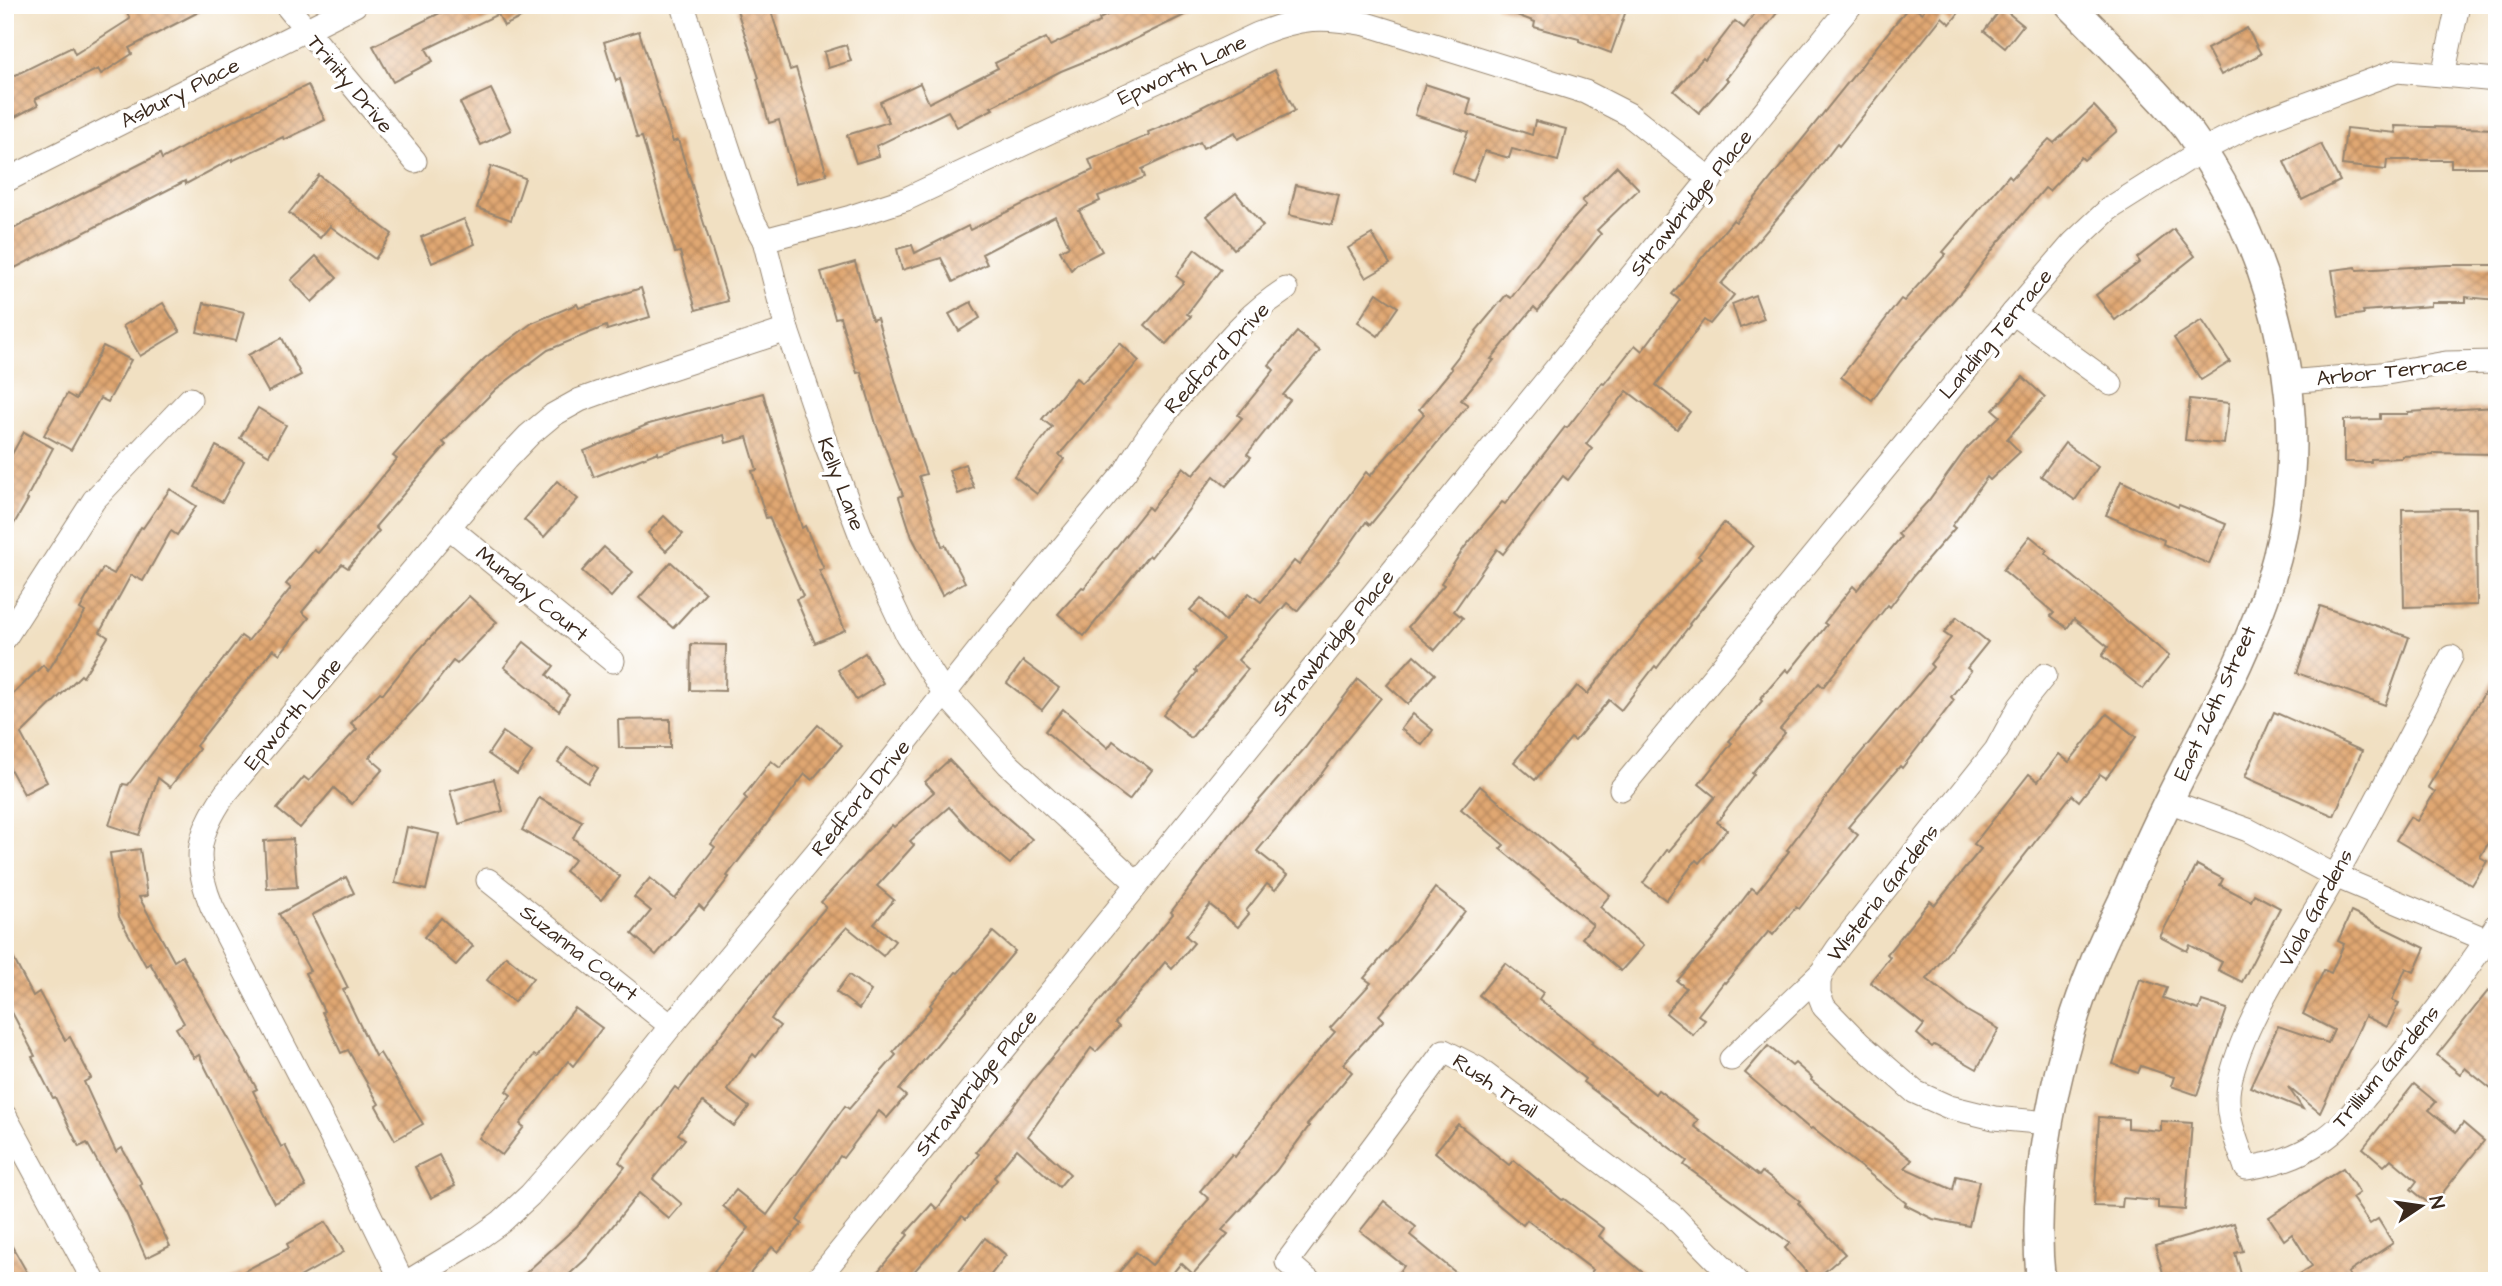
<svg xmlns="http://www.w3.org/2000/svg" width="2502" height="1286" font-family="'Architects Daughter',sans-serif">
<defs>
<pattern id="building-cross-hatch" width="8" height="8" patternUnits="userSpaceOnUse" patternTransform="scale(1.75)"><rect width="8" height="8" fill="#e0a772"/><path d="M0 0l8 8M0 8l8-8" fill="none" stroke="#b7885d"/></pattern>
</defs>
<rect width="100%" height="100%" fill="#fff"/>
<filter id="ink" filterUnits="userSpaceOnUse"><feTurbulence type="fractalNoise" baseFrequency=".0143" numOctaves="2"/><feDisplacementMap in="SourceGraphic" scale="14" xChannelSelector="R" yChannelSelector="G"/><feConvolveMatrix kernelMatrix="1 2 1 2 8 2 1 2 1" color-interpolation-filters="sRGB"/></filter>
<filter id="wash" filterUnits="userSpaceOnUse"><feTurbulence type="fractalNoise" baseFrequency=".00686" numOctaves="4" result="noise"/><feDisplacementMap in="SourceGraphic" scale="28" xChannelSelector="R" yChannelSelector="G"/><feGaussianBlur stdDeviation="1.57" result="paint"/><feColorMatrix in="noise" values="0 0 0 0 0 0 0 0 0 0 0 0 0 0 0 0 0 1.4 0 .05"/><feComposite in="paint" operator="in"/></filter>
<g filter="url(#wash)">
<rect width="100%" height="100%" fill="#f1e0c2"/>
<g id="blocks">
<g fill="url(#building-cross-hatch)">
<polygon points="123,5 212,5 129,48 132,54 101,74 98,69 35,99 38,105 5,122 5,80 72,47 75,54 130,19"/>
<polygon points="456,5 547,5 504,26 498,14 426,49 433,61 393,82 373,46"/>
<polygon points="751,5 769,5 790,70 796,68 827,175 796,183 779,120 769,123 757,79 759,78 737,10"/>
<polygon points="1128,5 1205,5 1113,50 1061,71 991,107 993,109 957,127 948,111 876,146 879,156 856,163 847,135 889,122 880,102 920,83 929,103 998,68 995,63 1046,38 1050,46 1100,22 1099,19"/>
<polygon points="1496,5 1628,5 1611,53 1579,41 1579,39 1534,27 1535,22 1496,7"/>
<polygon points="1761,5 1783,5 1726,79 1728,80 1699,113 1674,91 1703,58 1705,60 1735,21 1744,28"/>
<polygon points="1910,5 1922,13 1927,5 1965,5 1950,24 1942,17 1839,146 1837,144 1805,186 1721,284 1734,295 1710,324 1704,320 1656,385 1690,412 1677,429 1627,391 1586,444 1592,449 1568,480 1563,476 1503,554 1497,549 1454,611 1463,618 1435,650 1408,627 1444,585 1441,583 1464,548 1502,502 1505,504 1565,427 1567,428 1602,383 1604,384 1635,345 1642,351 1680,300 1672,294 1733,220 1736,222"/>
<polygon points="2002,8 2023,25 2005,48 1984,31"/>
<polygon points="2247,28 2261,54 2221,75 2207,49"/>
<polygon points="639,31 673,142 678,140 728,301 696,310 680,252 675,253 642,137 637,138 620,79 616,81 604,42"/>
<polygon points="846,45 851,61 828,68 824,52"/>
<polygon points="1275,70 1295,111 1238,139 1235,132 1203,148 1200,142 1142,169 1145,177 1098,196 1100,201 1079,211 1102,251 1077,264 1071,270 1060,251 1069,246 1055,216 982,254 987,264 953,282 941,258 902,270 897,249 912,245 915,253 968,226 970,230 1093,170 1089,160 1149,135 1148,132 1172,122"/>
<polygon points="1425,84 1471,99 1467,114 1532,135 1535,121 1566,129 1558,161 1512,149 1509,158 1485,151 1473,181 1452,173 1468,132 1415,115"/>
<polygon points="308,85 325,120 284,140 283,137 232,161 232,159 186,184 185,181 5,273 5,233 160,154 162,159 214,130"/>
<polygon points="491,89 511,130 481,145 460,103"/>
<polygon points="2094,106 2117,131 2084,160 2081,157 2049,191 2045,188 1997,244 1964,288 1900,362 1872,400 1841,377 1901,299 1904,301 1946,254 1943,252 2009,175 2012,178 2049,139 2054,143"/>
<polygon points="2395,126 2497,129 2497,167 2451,167 2451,160 2387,160 2386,170 2342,165 2346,128 2396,133"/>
<polygon points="2321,144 2340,181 2302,200 2284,162"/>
<polygon points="491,166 525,178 511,220 477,208"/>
<polygon points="1617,166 1639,189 1597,230 1601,234 1538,311 1534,307 1491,359 1494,360 1461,400 1468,405 1370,525 1366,522 1337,563 1297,611 1287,603 1238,660 1248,669 1191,738 1163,715 1197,672 1195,670 1223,639 1190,610 1201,598 1225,621 1249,593 1261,602 1294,561 1299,565 1366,472 1370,476 1424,414 1419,409 1452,369 1450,367 1477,332 1476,331 1506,295 1511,298 1560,234 1586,205 1582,201"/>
<polygon points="319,175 350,200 349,202 392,234 375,259 330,226 320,238 289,213"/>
<polygon points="1296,185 1339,195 1332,225 1289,215"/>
<polygon points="1236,193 1263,226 1234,249 1207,216"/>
<polygon points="464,219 475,244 432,263 421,237"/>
<polygon points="2174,229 2195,256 2115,320 2096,295 2140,262 2137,258"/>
<polygon points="1372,234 1390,264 1366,278 1348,248"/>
<polygon points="1195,249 1221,269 1187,314 1191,316 1166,344 1145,325 1184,282 1176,276"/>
<polygon points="316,256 337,278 312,302 291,280"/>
<polygon points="855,262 872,320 877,318 908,424 926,474 919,476 942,546 945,545 965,582 942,595 912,537 899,497 903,495 876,424 861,372 857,373 840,317 835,318 821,272"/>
<polygon points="2447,265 2497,265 2497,300 2466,297 2466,302 2431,302 2431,306 2363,311 2364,314 2339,317 2332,270 2356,267 2357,270"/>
<polygon points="641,288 650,317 607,330 606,326 548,350 496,389 443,442 446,445 375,527 379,531 348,568 342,564 302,612 309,618 280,654 273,649 236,695 196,746 199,749 170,787 158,778 139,835 109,825 123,784 128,785 241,636 248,641 291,588 286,584 314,550 318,553 355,510 397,459 393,456 436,407 485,358 532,323 577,304 579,308"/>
<polygon points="1377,293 1398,307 1378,336 1358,322"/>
<polygon points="1755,295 1764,319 1740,328 1732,304"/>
<polygon points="971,302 980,318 959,331 949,314"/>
<polygon points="163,303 180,332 140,356 123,326"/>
<polygon points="204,303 244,312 236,341 197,332"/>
<polygon points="2202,320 2230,362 2201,380 2174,338"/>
<polygon points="1297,332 1320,351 1283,395 1290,400 1247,454 1251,457 1226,486 1214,476 1183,517 1151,557 1149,555 1084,636 1058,614 1082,587 1084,588 1148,507 1151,510 1183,467 1193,475 1242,418 1238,415 1274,370 1269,365"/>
<polygon points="282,338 301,375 268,392 248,355"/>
<polygon points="1120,343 1139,361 1103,400 1104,401 1059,455 1064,459 1037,494 1014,476 1052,427 1042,419 1076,378 1082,383"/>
<polygon points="103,346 131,360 108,402 100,398 71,450 44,435 67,394 76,399"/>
<polygon points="2023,377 2045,397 2007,439 2020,452 1990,480 1987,477 1952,526 1955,528 1915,574 1890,607 1888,605 1823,687 1819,683 1780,729 1785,733 1752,773 1754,774 1717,822 1727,830 1699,863 1696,860 1666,900 1643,883 1667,850 1669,851 1715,797 1699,784 1732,743 1729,741 1762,701 1760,699 1786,669 1789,672 1827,625 1824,623 1853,586 1857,590 1901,537 1898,534 1929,500 1966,449 2000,416 1993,410"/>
<polygon points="763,393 802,528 805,526 824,569 819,570 845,630 815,643 796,599 803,596 769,517 766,518 752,471 757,470 747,437 726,443 724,435 658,455 658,452 594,477 584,451 649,424"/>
<polygon points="2190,399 2229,403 2224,444 2185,440"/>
<polygon points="2497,407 2497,454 2433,453 2433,455 2402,456 2402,458 2371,459 2371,462 2344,462 2344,420 2380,419 2380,414 2408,414 2408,412"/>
<polygon points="258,408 286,425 269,455 240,438"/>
<polygon points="24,432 53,448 26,499 28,500 5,539 5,467"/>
<polygon points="2065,443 2098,467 2075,500 2041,476"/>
<polygon points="216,446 244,461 222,502 195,487"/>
<polygon points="965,464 974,488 958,494 949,470"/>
<polygon points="557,481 578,499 544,537 524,520"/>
<polygon points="2121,481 2178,507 2179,505 2226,524 2209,564 2163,544 2164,540 2106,515"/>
<polygon points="170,489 196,506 177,535 171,531 143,581 131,575 100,632 108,637 83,677 81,675 21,734 47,782 24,794 5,760 5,702 43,665 48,671 85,612 80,609 103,568 114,574 141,527 143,528"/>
<polygon points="2476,508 2477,605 2404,607 2402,509"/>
<polygon points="664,516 683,534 666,551 648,533"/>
<polygon points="1724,523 1753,546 1689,624 1690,625 1657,668 1655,666 1621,710 1609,700 1575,741 1571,738 1535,780 1514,762 1577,686 1587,694 1661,602 1701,558 1698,556"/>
<polygon points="2030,536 2047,550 2045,553 2169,656 2143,689 2102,656 2108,647 2074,619 2067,628 2051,616 2054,613 2003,570"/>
<polygon points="604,547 633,572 611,597 582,571"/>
<polygon points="671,562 705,593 673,628 639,598"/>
<polygon points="469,596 497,622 457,664 453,661 421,702 369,757 383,769 352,804 334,788 300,828 277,809 304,777 309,781 357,729 351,723 380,692 383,694 416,653"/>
<polygon points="2320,606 2409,637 2385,705 2297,673"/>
<polygon points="1957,617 1988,642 1967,668 1971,671 1951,697 1954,700 1902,768 1900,766 1848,827 1858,835 1799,909 1796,907 1773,935 1769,931 1725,983 1724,982 1698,1015 1705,1020 1693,1035 1666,1013 1686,988 1677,981 1714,938 1752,888 1757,892 1789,851 1787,850 1848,768 1933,667 1930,664 1951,638 1944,633"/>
<polygon points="524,642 554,666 547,675 569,695 559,711 504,667"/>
<polygon points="691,644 726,645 725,691 690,690"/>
<polygon points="865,653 883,683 856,700 838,670"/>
<polygon points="1414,655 1435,674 1408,704 1387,685"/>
<polygon points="1023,661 1059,688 1042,710 1007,683"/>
<polygon points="2497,672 2497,829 2480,857 2487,861 2472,885 2396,840 2410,817 2417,821 2435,792 2428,787"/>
<polygon points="1358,679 1381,698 1347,739 1317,780 1257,851 1287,875 1275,890 1267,884 1246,911 1249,914 1238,927 1210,905 1186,936 1194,943 1172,969 1165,962 1115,1023 1119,1027 1096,1052 1091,1048 1028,1136 1070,1174 1059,1187 1017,1149 994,1177 997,1180 966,1219 962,1216 906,1281 870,1281 908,1235 906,1233 932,1204 937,1209 979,1154 976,1152 1009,1112 1033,1080 1173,914 1171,912 1235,828 1305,748"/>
<polygon points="1063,709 1108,748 1113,741 1152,770 1129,800 1091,771 1045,731"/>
<polygon points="2274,712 2362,751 2334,816 2245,777"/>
<polygon points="1413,714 1433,730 1422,745 1401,729"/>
<polygon points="2107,714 2136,737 2106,778 2100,774 2079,801 2072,795 1927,979 1967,1011 1999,1029 1977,1069 1934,1045 1932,1047 1917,1034 1924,1025 1870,982 1890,957 1887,954 1930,901 1935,905 1981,849 1974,844 2029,774 2038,781 2059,754 2069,762"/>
<polygon points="670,719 670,748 619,748 618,720"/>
<polygon points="818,725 842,745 812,780 805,774 727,876 729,877 704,910 699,905 656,955 632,934 651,911 634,897 650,878 675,899 715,847 711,844 747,799 744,796 771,761 780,768"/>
<polygon points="503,732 532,752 517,774 488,754"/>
<polygon points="568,747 598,768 588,783 558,762"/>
<polygon points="949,760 988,801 1032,839 1010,864 972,832 949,807 910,841 914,845 877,886 894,900 874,924 895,941 883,956 847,927 804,975 771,1019 780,1026 756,1057 753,1054 727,1090 749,1107 734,1126 703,1102 678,1134 685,1139 653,1179 682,1204 669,1219 639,1193 587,1258 562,1281 517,1281 577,1226 625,1167 619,1162 675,1087 679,1090 746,1001 826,907 821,902 892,825 894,827 934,792 925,782"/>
<polygon points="494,779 503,811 459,824 450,791"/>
<polygon points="1480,786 1610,895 1600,907 1643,946 1621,971 1582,938 1593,925 1500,849 1504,845 1461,809"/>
<polygon points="539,798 582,821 573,838 620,877 601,900 565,871 575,859 522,830"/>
<polygon points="407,827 439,834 426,890 395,883"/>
<polygon points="293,839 297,887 267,889 264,841"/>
<polygon points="140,849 147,896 139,897 174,961 182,956 257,1089 253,1091 281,1147 285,1145 306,1187 274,1203 199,1055 194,1058 176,1028 184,1023 150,963 146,966 119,917 110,853"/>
<polygon points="2197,865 2223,879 2220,885 2251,901 2254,894 2280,908 2242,982 2218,970 2222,962 2190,945 2187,951 2160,937"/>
<polygon points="346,877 354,893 312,915 348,988 343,990 375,1056 380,1053 423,1124 395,1140 376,1106 379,1104 348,1050 341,1053 322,1012 324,1011 305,973 310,971 279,914"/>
<polygon points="1435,888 1465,911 1434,952 1379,1015 1384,1020 1343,1064 1352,1072 1307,1125 1309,1126 1276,1171 1222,1230 1228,1234 1193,1274 1181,1263 1168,1279 1171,1281 1112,1281 1136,1252 1152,1265 1209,1199 1200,1191 1232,1154 1235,1157 1286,1088 1335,1032 1330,1028 1371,983 1364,978 1406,929"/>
<polygon points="2351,912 2425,948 2414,972 2406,968 2392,1000 2399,1003 2387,1027 2365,1016 2320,1113 2288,1087 2303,1109 2250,1087 2278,1026 2328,1043 2334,1030 2303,1014 2324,970 2331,973 2344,944 2338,941"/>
<polygon points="441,918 473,946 456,965 424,937"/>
<polygon points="993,932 1015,951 899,1090 906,1096 887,1118 879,1111 843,1158 840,1156 797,1220 802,1224 778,1252 772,1247 744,1281 726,1281 714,1271 749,1228 723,1206 736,1190 767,1215 845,1106 849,1109 896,1055 893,1052 932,1007 930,1005 956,972 958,973"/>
<polygon points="5,942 33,996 39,992 65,1040 70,1037 91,1078 84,1082 116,1152 122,1148 142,1184 140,1185 170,1246 146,1258 126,1213 87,1143 79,1147 55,1097 53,1098 32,1057 35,1056 5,999"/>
<polygon points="506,956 533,978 514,1002 487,980"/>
<polygon points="1505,963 1543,993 1539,999 1593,1041 1591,1043 1655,1094 1658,1090 1698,1120 1694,1126 1759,1176 1762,1172 1800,1201 1798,1203 1845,1254 1814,1281 1785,1248 1790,1243 1684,1165 1687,1161 1583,1082 1585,1079 1479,995"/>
<polygon points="849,975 871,991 859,1009 836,992"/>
<polygon points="2140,979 2167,988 2163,998 2199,1010 2202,1001 2227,1009 2197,1095 2171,1086 2174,1077 2141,1066 2138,1073 2113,1064"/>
<polygon points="2488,991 2497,998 2497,1094 2465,1068 2460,1074 2437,1055"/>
<polygon points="575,1008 602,1028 573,1066 568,1061 520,1124 524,1127 502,1155 479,1138 511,1095 506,1091 534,1055 537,1057"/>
<polygon points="1768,1046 1792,1066 1795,1063 1812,1078 1811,1080 1912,1160 1905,1168 1953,1190 1956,1176 1979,1181 1969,1226 1933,1219 1905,1205 1906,1203 1812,1128 1810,1129 1745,1073"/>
<polygon points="2414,1084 2436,1102 2429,1110 2456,1132 2463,1123 2484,1141 2432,1206 2411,1189 2417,1181 2391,1159 2384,1166 2363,1148"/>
<polygon points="2099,1117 2128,1119 2128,1128 2161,1131 2161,1121 2192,1123 2185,1210 2158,1208 2158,1201 2123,1198 2122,1207 2094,1206"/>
<polygon points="1458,1124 1509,1165 1514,1160 1562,1200 1564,1199 1604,1229 1599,1236 1653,1281 1584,1281 1593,1270 1527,1220 1523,1225 1435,1152"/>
<polygon points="439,1155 455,1186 431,1198 415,1167"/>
<polygon points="2343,1168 2359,1193 2352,1198 2370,1224 2378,1219 2393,1243 2348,1273 2350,1275 2341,1281 2289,1281 2312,1266 2292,1234 2284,1240 2269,1217"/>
<polygon points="1384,1201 1416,1227 1410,1235 1466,1281 1393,1281 1404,1266 1360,1231"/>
<polygon points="326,1222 344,1252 293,1281 225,1281 289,1248 287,1244"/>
<polygon points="2234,1223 2243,1251 2235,1253 2243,1281 2173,1281 2171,1274 2164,1276 2155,1246"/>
<polygon points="5,1234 32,1281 5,1281"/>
<polygon points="985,1238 1006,1255 986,1281 952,1281"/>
</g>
</g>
</g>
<g filter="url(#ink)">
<use href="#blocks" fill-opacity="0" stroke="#968570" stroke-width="2"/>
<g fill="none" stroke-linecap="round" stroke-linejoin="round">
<g stroke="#968570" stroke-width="25">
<g id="minor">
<polyline points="286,5 415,161"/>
<polyline points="683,5 715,108 751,217 764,240 787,330 827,447 862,539 907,635 945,694 1008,764 1137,883"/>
<polyline points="2443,75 2458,5"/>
<polyline points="5,181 355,5"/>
<path d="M764,240L851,217L906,199L1258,34C1301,17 1321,16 1366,24L1585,92L1628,114L1711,180"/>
<polyline points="2013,313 2111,384"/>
<polyline points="2288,382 2381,374 2446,363 2497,362"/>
<polyline points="450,528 613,661"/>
<polyline points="5,638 94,500 190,399"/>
<path d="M2451,657C2412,731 2375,806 2334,878C2300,939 2242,1019 2229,1086C2224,1115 2237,1141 2246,1168C2275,1164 2297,1157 2321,1141C2339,1130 2353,1112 2366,1096C2414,1043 2457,984 2497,925"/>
<polyline points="2045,675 2020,706 1996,750 1838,948 1822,972 1819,982 1819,994 1824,1007 1860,1044 1915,1092 1949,1107 1994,1118 2049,1123"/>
<polyline points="1621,789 2013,313 2074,242 2109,209 2201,151 2253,124 2397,71 2497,80"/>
<polyline points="2168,801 2248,830 2335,876 2487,940"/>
<polyline points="488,880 671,1026"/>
<polyline points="1731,1059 1822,972"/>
<polyline points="5,1116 94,1281"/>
<path d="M402,1281L345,1164L212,907C193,860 196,836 225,794L506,459L529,435L553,415L580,400L644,377L787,330"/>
<path d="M409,1281L470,1244L501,1222L530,1195L586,1132L671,1026L851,811L998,626L1125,472C1146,435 1172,404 1200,372C1228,339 1249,313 1286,289"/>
<polyline points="816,1281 1851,5"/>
<polyline points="1309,1281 1287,1262 1444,1051 1477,1068 1671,1214 1737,1281"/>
</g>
</g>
<g stroke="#968570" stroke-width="31">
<path id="tertiary" d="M2041,1281C2030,1183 2056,1056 2093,966C2101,944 2112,923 2122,902C2137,868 2152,834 2169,800C2205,727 2247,657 2271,578C2318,428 2280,259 2190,133C2182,121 2172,111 2163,101C2133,68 2102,37 2070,5"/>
</g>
<use href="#minor" stroke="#fff" stroke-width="23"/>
<use href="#tertiary" stroke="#fff" stroke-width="28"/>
</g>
</g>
<g text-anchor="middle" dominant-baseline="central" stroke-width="7" stroke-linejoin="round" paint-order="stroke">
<g font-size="21" fill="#3b2a1e" stroke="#fff">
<text transform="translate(1182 70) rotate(-25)">Epworth Lane</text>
<text transform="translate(350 84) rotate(50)">Trinity Drive</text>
<text transform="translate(180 93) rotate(-27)">Asbury Place</text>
<text transform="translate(1691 203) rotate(-51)">Strawbridge Place</text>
<text transform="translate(1996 334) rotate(-50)">Landing Terrace</text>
<text transform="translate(1217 358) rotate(-47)">Redford Drive</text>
<text transform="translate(2392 371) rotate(-6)">Arbor Terrace</text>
<text transform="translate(841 484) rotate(69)">Kelly Lane</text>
<text transform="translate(532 594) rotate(39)">Munday Court</text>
<text transform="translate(1333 643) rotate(-51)">Strawbridge Place</text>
<text transform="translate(2215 703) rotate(-65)">East 26th Street</text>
<text transform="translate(293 714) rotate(-50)">Epworth Lane</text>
<text transform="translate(861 798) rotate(-51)">Redford Drive</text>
<text transform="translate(1883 893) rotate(-52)">Wisteria Gardens</text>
<text transform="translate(2316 908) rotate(-61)">Viola Gardens</text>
<text transform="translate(579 953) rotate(38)">Suzanna Court</text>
<text transform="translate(2386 1067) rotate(-50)">Trillium Gardens</text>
<text transform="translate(976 1083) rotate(-51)">Strawbridge Place</text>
<text transform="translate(1495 1086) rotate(34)">Rush Trail</text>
</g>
</g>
<rect width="2502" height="1286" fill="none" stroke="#fff" stroke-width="28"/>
<g transform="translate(2421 1206) rotate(77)" stroke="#ffffff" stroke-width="5" paint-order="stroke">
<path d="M0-5L12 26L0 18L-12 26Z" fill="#3b2a1e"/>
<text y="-10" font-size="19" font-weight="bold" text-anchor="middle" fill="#3b2a1e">N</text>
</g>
</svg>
